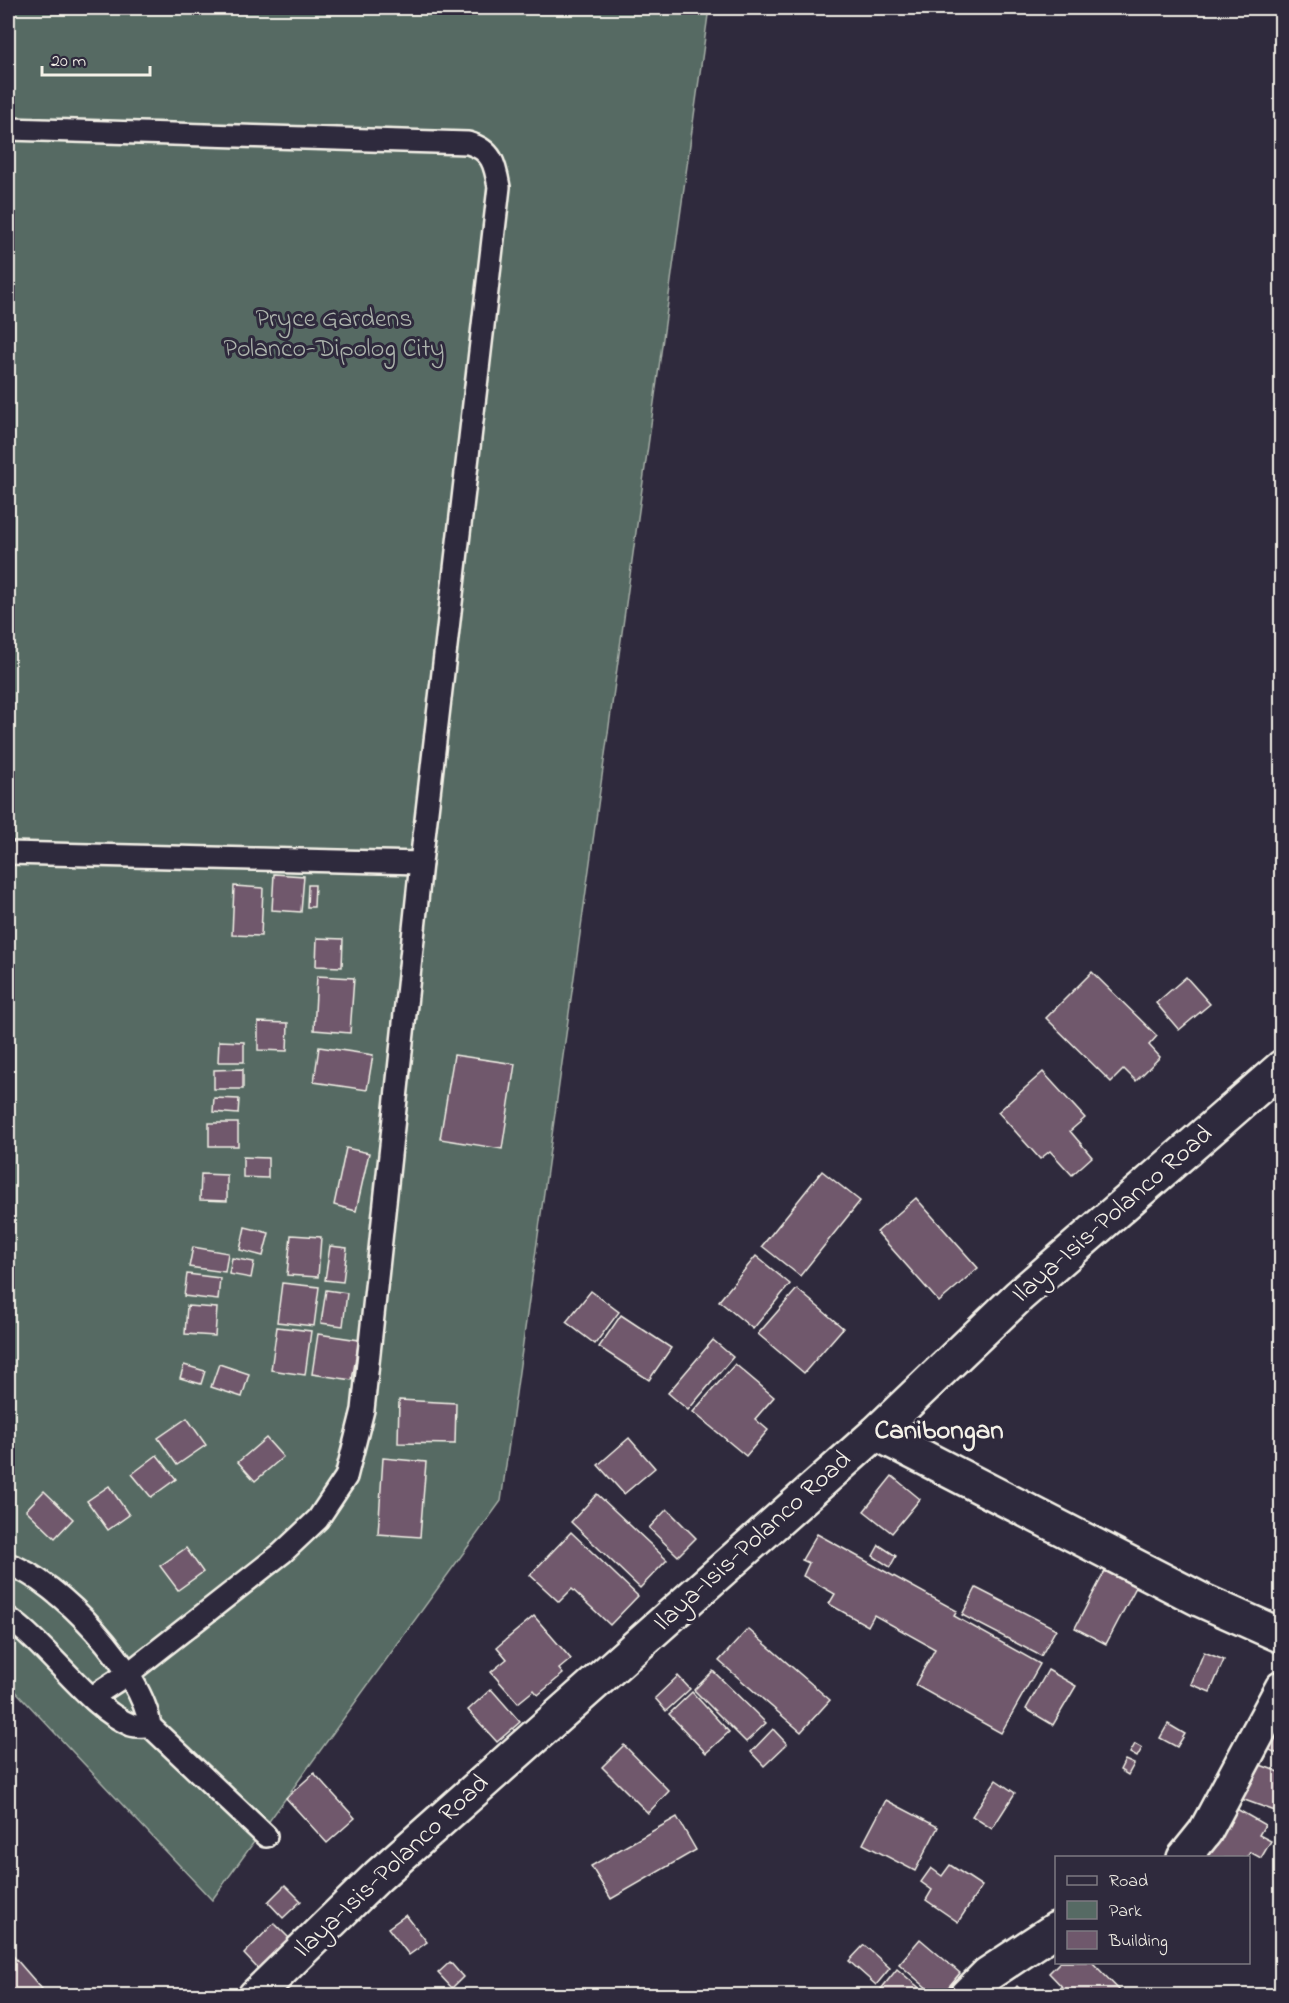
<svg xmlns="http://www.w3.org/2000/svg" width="1289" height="2003" font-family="'Indie Flower',sans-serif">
<rect width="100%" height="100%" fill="#2f2a3d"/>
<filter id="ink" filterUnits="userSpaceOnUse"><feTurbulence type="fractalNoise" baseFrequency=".0167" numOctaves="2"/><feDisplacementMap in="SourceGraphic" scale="12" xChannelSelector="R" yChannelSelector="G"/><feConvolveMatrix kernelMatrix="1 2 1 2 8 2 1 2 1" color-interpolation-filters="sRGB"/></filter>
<g filter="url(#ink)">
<polygon fill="#566a64" stroke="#a5aea6" stroke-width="1.5" points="8,8 709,8 501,1501 212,1900 8,1683"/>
<g fill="#6f586c" stroke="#f4f1e8" stroke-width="1.5">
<polygon points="274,874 304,876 301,912 272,910"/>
<polygon points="308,885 315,885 314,907 307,907"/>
<polygon points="234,886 263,888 261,936 232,935"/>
<polygon points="317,938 343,939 342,967 316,966"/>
<polygon points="1092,972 1157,1036 1149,1045 1160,1057 1136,1081 1124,1069 1111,1082 1046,1018"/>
<polygon points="317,976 354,978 350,1033 314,1030"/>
<polygon points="1186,977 1210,1004 1179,1030 1156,1003"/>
<polygon points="258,1022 288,1023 287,1051 258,1050"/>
<polygon points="219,1041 244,1042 244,1062 218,1062"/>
<polygon points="319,1047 373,1055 367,1090 314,1082"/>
<polygon points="454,1055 515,1064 502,1149 440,1139"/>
<polygon points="243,1069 243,1089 214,1089 214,1070"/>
<polygon points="1043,1072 1085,1118 1070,1131 1092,1157 1072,1175 1050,1151 1040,1159 998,1112"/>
<polygon points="214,1098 239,1099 238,1114 213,1112"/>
<rect x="209" y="1123" width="29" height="23"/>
<polygon points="346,1148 369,1153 356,1211 334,1205"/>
<polygon points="243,1157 268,1158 268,1178 243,1177"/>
<polygon points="822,1171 860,1201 800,1276 762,1246"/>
<polygon points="201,1174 227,1175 227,1201 200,1200"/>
<polygon points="916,1198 978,1268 939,1302 877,1232"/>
<polygon points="245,1227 269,1233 263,1256 240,1250"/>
<polygon points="291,1235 321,1237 318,1277 287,1275"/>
<polygon points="330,1246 347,1248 343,1282 325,1280"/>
<polygon points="193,1247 228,1253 225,1272 189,1267"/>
<polygon points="756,1256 790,1284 753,1329 719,1301"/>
<polygon points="232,1258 254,1262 251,1278 229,1274"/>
<polygon points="187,1274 220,1278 218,1300 184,1296"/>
<polygon points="282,1283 319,1287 314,1326 277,1322"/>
<polygon points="797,1289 843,1328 804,1373 758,1334"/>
<polygon points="326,1290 347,1293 343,1326 321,1323"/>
<polygon points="591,1291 619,1312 595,1344 566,1322"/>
<polygon points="187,1306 217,1308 215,1336 185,1334"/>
<polygon points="621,1315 671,1348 649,1380 599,1347"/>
<polygon points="277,1327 311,1331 305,1375 271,1370"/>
<polygon points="318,1334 359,1340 352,1380 312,1374"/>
<polygon points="713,1340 733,1357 688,1410 668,1393"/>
<polygon points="219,1364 249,1374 242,1397 211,1387"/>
<polygon points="735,1364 774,1397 755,1419 768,1430 746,1456 693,1412"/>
<polygon points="184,1365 205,1371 201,1384 180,1378"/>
<polygon points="399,1400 456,1403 455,1444 398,1443"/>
<polygon points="187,1418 206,1445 177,1465 158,1438"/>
<polygon points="266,1438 283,1457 255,1481 238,1462"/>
<polygon points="629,1438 655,1468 624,1494 598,1465"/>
<polygon points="157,1455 176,1479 151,1497 132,1474"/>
<polygon points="383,1458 426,1462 420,1537 378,1534"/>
<polygon points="892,1476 920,1499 892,1533 864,1511"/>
<polygon points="109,1486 129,1515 108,1530 87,1501"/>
<polygon points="44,1491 73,1519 55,1538 26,1510"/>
<polygon points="597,1494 667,1560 640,1588 571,1522"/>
<polygon points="667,1509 696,1538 678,1556 649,1528"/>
<polygon points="571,1532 638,1596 610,1625 572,1589 559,1602 530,1575"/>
<polygon points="817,1534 957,1611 954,1616 1040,1664 1001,1733 915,1685 935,1649 874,1615 868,1626 829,1604 835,1594 803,1576 809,1563 802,1560"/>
<polygon points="879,1545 896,1556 890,1567 873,1556"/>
<polygon points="186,1548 203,1572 178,1590 160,1566"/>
<polygon points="1105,1571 1136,1587 1106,1644 1075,1628"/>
<polygon points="976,1588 1056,1629 1041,1656 962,1615"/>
<polygon points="534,1616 571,1659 559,1669 563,1674 538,1695 534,1690 518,1703 491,1672 507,1659 497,1647"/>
<polygon points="748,1629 830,1700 801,1732 719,1661"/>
<polygon points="1204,1652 1224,1660 1210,1692 1191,1684"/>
<polygon points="1048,1670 1076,1686 1053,1725 1026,1709"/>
<polygon points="713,1671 766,1723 746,1742 694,1690"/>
<polygon points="678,1676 690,1689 666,1711 655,1698"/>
<polygon points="491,1689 520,1722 497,1742 468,1710"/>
<polygon points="692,1692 729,1732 706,1753 669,1714"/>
<polygon points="1282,1708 1282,1756 1262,1746"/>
<polygon points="1168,1724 1185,1734 1177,1747 1160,1738"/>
<polygon points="773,1729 787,1744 764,1766 751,1752"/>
<polygon points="1135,1744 1142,1748 1137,1757 1130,1753"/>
<polygon points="624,1745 669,1791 648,1813 602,1767"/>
<polygon points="1125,1760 1134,1764 1128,1775 1120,1770"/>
<polygon points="1252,1762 1282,1773 1282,1794 1275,1811 1239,1798"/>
<polygon points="314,1773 355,1818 327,1843 286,1798"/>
<polygon points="996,1780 1015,1793 992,1829 972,1816"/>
<polygon points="886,1800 938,1827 915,1871 863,1844"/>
<polygon points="1235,1808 1265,1825 1259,1835 1271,1841 1261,1858 1250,1852 1247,1858 1208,1858"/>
<polygon points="677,1817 696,1850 611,1899 591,1866"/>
<polygon points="950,1865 982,1886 958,1922 926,1900 932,1890 921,1882 931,1868 942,1876"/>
<polygon points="285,1885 301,1901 283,1918 268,1902"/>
<polygon points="406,1915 427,1942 409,1955 388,1928"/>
<polygon points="274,1923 291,1940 260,1971 244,1954"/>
<polygon points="920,1939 960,1973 941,1996 936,1996 899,1964"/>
<polygon points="864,1945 890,1968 876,1985 849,1961"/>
<polygon points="8,1950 42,1989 34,1996 8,1996"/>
<polygon points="450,1962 463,1977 452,1988 438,1973"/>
<polygon points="1060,1962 1092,1962 1125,1996 1071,1996 1049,1973"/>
<polygon points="897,1969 929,1996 889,1996 881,1989"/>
<polygon points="1017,1986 1027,1996 1009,1996"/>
</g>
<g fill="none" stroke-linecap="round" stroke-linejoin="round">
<g stroke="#f4f1e8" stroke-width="26">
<g id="lane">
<path d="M8,129L468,143C492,150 495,164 499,187L421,863L363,1410L346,1477L318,1519L282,1553L129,1673L92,1697"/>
<polyline points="8,853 421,863"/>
<path d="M8,1564C59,1581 143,1672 150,1726L266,1836"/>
<path d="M8,1618C49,1646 89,1708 131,1725C137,1727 144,1726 150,1726"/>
</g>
</g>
<g stroke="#f4f1e8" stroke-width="38">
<g id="street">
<polyline points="876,1433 1201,1600 1282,1636"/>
<polyline points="1184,1858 1205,1832 1282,1688"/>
<polyline points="966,1996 988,1974 1056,1929"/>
</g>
</g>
<g stroke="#f4f1e8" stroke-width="38">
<polyline id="secondary" points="255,1996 378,1876 876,1433 1019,1296 1282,1067"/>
</g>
<use href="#lane" stroke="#2f2a3d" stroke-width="21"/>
<use href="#street" stroke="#2f2a3d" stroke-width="33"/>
<use href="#secondary" stroke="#2f2a3d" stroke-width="33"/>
</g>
</g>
<g text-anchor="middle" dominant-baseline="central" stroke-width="6" stroke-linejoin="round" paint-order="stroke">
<g font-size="26" fill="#adb4ad" stroke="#2f2a3d">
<text x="334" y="320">Pryce Gardens<tspan x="334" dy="30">Polanco-Dipolog City</tspan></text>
</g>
<g font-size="26" fill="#f4f1e8" stroke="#2f2a3d">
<text transform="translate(1113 1215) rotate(-41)">Ilaya-Isis-Polanco Road</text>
<text transform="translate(753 1542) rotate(-42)">Ilaya-Isis-Polanco Road</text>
<text transform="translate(392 1867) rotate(-43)">Ilaya-Isis-Polanco Road</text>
</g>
<g font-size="27" font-weight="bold" fill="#f4f1e8" stroke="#2f2a3d">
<text x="939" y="1431">Canibongan</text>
</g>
</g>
<rect width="1289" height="2003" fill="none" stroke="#2f2a3d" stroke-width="30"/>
<rect x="15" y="15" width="1259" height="1973" fill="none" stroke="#f4f1e8" stroke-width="2" filter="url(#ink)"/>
<rect x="1055" y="1856" width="195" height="108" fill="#2f2a3d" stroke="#7e7a81" stroke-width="1.5"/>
<rect x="1067" y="1876" width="30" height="9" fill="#2f2a3d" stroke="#7e7a81" stroke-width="1.5"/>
<text x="1109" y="1886" font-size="18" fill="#f4f1e8">Road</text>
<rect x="1067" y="1901" width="30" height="18" fill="#566a64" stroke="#7e7a81" stroke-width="1.5"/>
<text x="1109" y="1916" font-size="18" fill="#f4f1e8">Park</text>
<rect x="1067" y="1931" width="30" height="18" fill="#6f586c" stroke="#7e7a81" stroke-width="1.5"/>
<text x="1109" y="1946" font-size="18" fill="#f4f1e8">Building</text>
<path d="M42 66v9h108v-9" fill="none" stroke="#f4f1e8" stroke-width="3"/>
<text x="51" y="66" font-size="18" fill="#f4f1e8" stroke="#2f2a3d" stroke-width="4.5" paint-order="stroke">20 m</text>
</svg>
